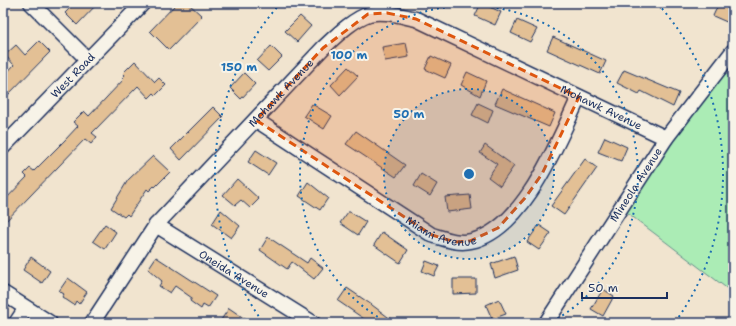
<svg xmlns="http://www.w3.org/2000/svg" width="736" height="326" font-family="'Shantell Sans',sans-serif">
<rect width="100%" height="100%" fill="#f1e4cf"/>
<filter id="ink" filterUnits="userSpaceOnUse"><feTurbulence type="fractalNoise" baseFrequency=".025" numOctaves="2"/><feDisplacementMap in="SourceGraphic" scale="8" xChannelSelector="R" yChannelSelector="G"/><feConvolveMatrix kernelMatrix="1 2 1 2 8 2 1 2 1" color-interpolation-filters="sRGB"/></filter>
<g filter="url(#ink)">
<polygon fill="#abecb5" stroke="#638e8a" points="719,68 733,79 733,293 621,208"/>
<g fill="#e3c095" stroke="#1b2f5e">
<polygon points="75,3 98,3 77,25 65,13"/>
<polygon points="177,3 188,3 202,16 169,50 150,31"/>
<polygon points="481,3 501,12 495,25 475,16"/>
<polygon points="719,3 733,10 729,23 713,16"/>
<polygon points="300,16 311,26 297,42 285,31"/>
<polygon points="517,20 537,29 530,42 511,33"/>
<polygon points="553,37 606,61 600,74 547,50"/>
<polygon points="39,41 50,52 3,100 3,77 14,65 5,55 16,45 25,55"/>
<polygon points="406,43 409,57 385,61 382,47"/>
<polygon points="271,46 282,57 268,71 257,61"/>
<polygon points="431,56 451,65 445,78 425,69"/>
<polygon points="135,61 155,82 159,78 166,85 156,95 154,93 149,98 138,86 92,133 97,137 91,144 85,139 3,224 3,202 27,177 24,174 30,168 34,171 65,140 78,126 73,122 84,111 89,116 124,79 122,78 125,75 123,73"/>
<polygon points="348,67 358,76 340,95 331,85"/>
<polygon points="624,70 679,93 673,107 641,91 639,94 617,83"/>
<polygon points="467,72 486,81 480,96 461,85"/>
<polygon points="244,73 255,84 241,99 230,88"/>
<polygon points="502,89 555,113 549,127 495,104"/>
<polygon points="478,103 493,110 488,123 472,115"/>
<polygon points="312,104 332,116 324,129 304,116"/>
<polygon points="213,107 223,117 181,160 171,149"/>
<polygon points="356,131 405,165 396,177 346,144"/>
<polygon points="605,137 627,147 621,161 598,152"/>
<polygon points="485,145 514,166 500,186 488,177 497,164 480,153"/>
<polygon points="256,150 276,163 268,175 248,162"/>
<polygon points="153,156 170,172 155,187 154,186 149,191 147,189 129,216 127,214 124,217 111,208 128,180"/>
<polygon points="585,159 597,168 564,215 551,206"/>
<polygon points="421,174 437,184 430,196 414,186"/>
<polygon points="237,179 259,199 250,208 241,200 235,205 223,195"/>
<polygon points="308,182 328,198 320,210 299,196"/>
<polygon points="470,195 472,209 447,212 445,197"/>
<polygon points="221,210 240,226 231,238 212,224"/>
<polygon points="348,212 350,212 366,222 358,235 340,223"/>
<polygon points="105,224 116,232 105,249 93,241"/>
<polygon points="539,225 551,233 539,250 527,242"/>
<polygon points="382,232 408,250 400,263 374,245"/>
<polygon points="268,237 307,263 310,258 323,268 314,279 292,262 287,269 260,250"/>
<polygon points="514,256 518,270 495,278 491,264"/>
<polygon points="31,257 50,271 42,283 23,270"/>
<polygon points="156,257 216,296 208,308 203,305 201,309 190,301 192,298 175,286 170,293 159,286 162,281 148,269"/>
<polygon points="426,261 439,266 434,276 422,271"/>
<polygon points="68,278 87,292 79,304 76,301 74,305 62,297 64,294 59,291"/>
<polygon points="453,279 476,279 476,293 453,294"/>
<polygon points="347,288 372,305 396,323 370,323 338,301"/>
<polygon points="603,289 614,296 603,316 591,309"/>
<polygon points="499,299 506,314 492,319 486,305"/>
<polygon points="229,308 251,323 226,323 221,320"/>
</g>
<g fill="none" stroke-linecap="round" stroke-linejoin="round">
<g stroke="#1b2f5e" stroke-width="17">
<g id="minor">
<polyline points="31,3 88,60"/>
<path id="s1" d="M256,120L432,235C445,239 458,244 471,241C524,230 558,141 579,97"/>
<path id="s2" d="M3,147L143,3"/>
<path id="s3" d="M156,225L313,323"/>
<polyline points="3,293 50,323"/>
<polyline points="16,323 26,308"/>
<path id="s4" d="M92,323L156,225L323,48C335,37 353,19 369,14C383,10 401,16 416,19L666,138"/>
<path id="s5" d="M546,323L666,138L733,51"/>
</g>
</g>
<use href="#minor" stroke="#f7f3e8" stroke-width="14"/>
</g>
</g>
<path fill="#de5710" fill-opacity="0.2" stroke="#de5710" stroke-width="3" stroke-dasharray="8 5" stroke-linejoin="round" d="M387,13L416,19L579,97L542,174L525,198L498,228L470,241L455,242L432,235L256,120L323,48L368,14Z"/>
<circle cx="469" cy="174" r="85" fill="#1f6fb2" fill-opacity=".12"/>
<g fill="none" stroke="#1f6fb2" stroke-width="2" stroke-dasharray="2 4">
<circle cx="469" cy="174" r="85"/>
<path d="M388 323A169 169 0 1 1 550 323"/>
<path d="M262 321A254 254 0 0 1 280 4M658 4A254 254 0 0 1 676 321"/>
</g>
<g text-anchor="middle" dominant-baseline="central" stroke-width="4" stroke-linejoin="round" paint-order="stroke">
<g font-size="11" fill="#1b2f5e" stroke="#f7f3e8">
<text stroke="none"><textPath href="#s2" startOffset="100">West Road</textPath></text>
<text stroke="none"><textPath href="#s4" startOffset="299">Mohawk Avenue</textPath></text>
<text stroke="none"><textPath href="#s4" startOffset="671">Mohawk Avenue</textPath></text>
<text stroke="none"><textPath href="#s5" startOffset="165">Mineola Avenue</textPath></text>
<text stroke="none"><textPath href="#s1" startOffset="218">Miami Avenue</textPath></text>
<text stroke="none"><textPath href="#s3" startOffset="92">Oneida Avenue</textPath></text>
</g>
</g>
<circle cx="469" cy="174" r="6" fill="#1f6fb2" stroke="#f7f3e8" stroke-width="2"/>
<g font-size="12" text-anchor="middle" font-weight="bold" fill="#1f6fb2" stroke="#f7f3e8" stroke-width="4" stroke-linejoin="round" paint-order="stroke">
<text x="349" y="59">100 m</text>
<text x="239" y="71">150 m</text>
<text x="409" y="118">50 m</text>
</g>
<rect width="736" height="326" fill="none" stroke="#f7f3e8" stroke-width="16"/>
<rect x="8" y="8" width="720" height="310" fill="none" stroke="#1b2f5e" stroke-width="1.5" filter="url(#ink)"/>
<path d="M582 292v6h85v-6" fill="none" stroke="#1b2f5e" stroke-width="2"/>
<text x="588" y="292" font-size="12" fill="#1b2f5e" stroke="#f7f3e8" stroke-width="3" paint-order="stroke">50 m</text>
</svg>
